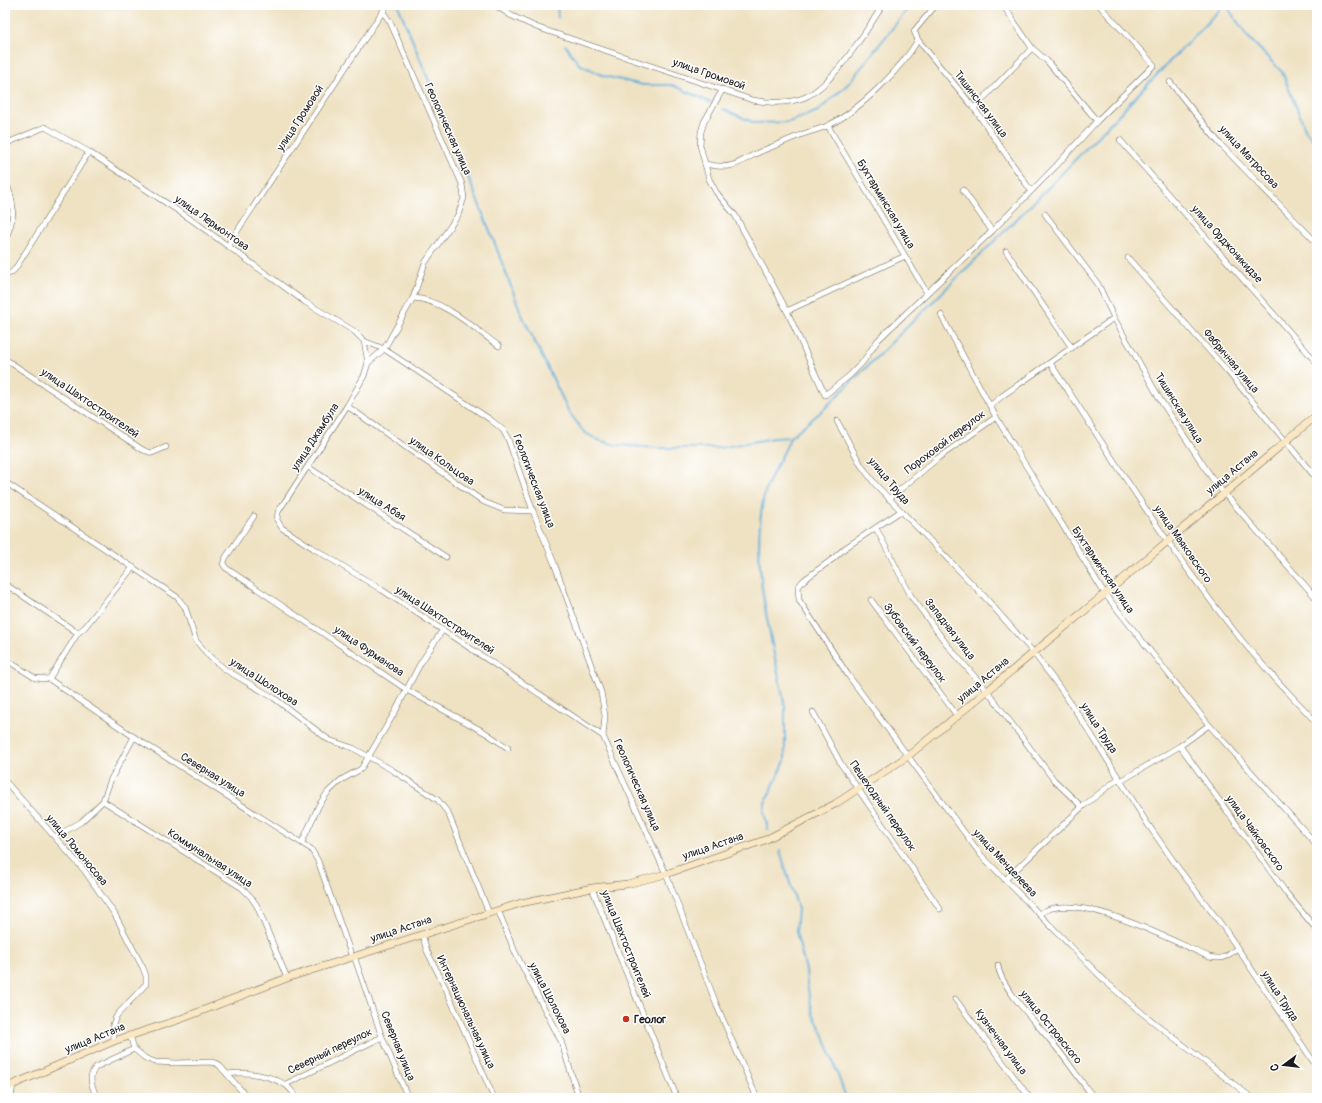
<svg xmlns="http://www.w3.org/2000/svg" width="1322" height="1103" font-family="Pangolin,sans-serif">
<rect width="100%" height="100%" fill="#fff"/>
<filter id="ink" filterUnits="userSpaceOnUse"><feTurbulence type="fractalNoise" baseFrequency=".025" numOctaves="2"/><feDisplacementMap in="SourceGraphic" scale="8" xChannelSelector="R" yChannelSelector="G"/><feConvolveMatrix kernelMatrix="1 2 1 2 8 2 1 2 1" color-interpolation-filters="sRGB"/></filter>
<filter id="wash" filterUnits="userSpaceOnUse"><feTurbulence type="fractalNoise" baseFrequency=".012" numOctaves="4" result="noise"/><feDisplacementMap in="SourceGraphic" scale="16" xChannelSelector="R" yChannelSelector="G"/><feGaussianBlur stdDeviation="0.9" result="paint"/><feColorMatrix in="noise" values="0 0 0 0 0 0 0 0 0 0 0 0 0 0 0 0 0 1.4 0 .05"/><feComposite in="paint" operator="in"/></filter>
<g filter="url(#wash)">
<rect width="100%" height="100%" fill="#efe2c3"/>
<g fill="none" stroke-linecap="round" stroke-linejoin="round">
<g stroke="#61aeda" stroke-width="2">
<polyline points="398,5 492,236 521,313 569,412 584,432 598,440 616,445 658,448 719,448 774,438 790,437 822,411 1045,191 1224,5"/>
<polyline points="557,5 558,18"/>
<polyline points="1226,5 1247,36 1282,72 1306,131 1317,145"/>
<polyline points="565,45 579,64 604,76 643,85 672,85 712,103"/>
<polyline points="723,109 755,123 789,122 818,111 848,84 911,5"/>
<path d="M768,829L764,812L765,803L785,761V707C772,638 749,566 764,496C769,474 784,457 790,437"/>
<polyline points="780,851 798,909 796,932 806,970 807,985 813,1014 823,1033 846,1098"/>
</g>
</g>
</g>
<g filter="url(#ink)">
<g fill="none" stroke-linecap="round" stroke-linejoin="round">
<g stroke="#666156" stroke-width="6">
<g id="street">
<path d="M495,5L510,15L536,27L752,100C770,103 785,104 803,98C832,87 866,31 883,5"/>
<polyline points="936,5 914,31 918,40 974,108 1031,191"/>
<polyline points="1003,5 1032,48 1047,61 1097,121"/>
<polyline points="1170,82 1220,144 1317,243"/>
<polyline points="723,89 704,122 701,132 700,145 709,179 716,192 735,215 787,311 825,395 849,376 862,363 878,340 992,231 1056,166 1097,121 1154,65 1099,5"/>
<polyline points="974,108 1032,48"/>
<polyline points="828,126 927,293"/>
<polyline points="1120,140 1317,363"/>
<polyline points="5,144 45,127 89,152 192,220 305,302 354,331 364,341 368,363 364,376 347,406 278,512 277,520 282,528 313,548 382,590 603,736"/>
<path d="M705,164C738,171 737,161 764,150C777,145 790,139 803,134C812,131 821,129 829,125C860,110 901,69 918,40"/>
<path d="M5,182C16,201 15,220 5,239"/>
<polyline points="963,190 992,231"/>
<polyline points="1045,214 1098,284 1114,318 1161,401 1216,484 1317,599"/>
<polyline points="228,245 387,5"/>
<polyline points="1006,251 1072,348"/>
<polyline points="1128,258 1228,372 1317,479"/>
<polyline points="5,275 11,273 15,269 89,152"/>
<path d="M413,298C443,299 476,330 499,346"/>
<polyline points="787,311 905,256"/>
<polyline points="941,315 996,417 1105,594 1209,725 1317,845"/>
<polyline points="364,341 384,349 491,420 503,430 508,439 533,511 554,563 601,692 605,716 603,736 666,874 717,1006 757,1098"/>
<polyline points="5,359 143,450 152,453 166,447"/>
<polyline points="368,363 384,349 413,298 425,263 458,215 464,198 462,184 390,22 383,12"/>
<path d="M1050,363C1109,452 1165,544 1232,628C1258,662 1288,692 1317,723"/>
<polyline points="347,406 484,502 504,510 533,511"/>
<polyline points="990,406 1002,396 1114,318"/>
<polyline points="837,421 861,465 875,484 983,595 1033,652 1063,692 1093,737 1147,823 1179,869 1224,928 1317,1067"/>
<polyline points="308,467 446,557"/>
<polyline points="5,482 177,597 185,607 196,641 211,658 226,670 274,698 329,740 353,748 392,770 438,800 448,813 489,913"/>
<polyline points="889,499 938,458 996,417"/>
<polyline points="901,511 845,548 834,558 804,580 798,587 799,600 848,675 981,855 1106,982 1142,1013 1252,1098"/>
<polyline points="254,516 226,557 223,564 226,568 407,690 486,733 508,748"/>
<polyline points="876,528 911,596 948,646 988,692 1054,780 1082,807"/>
<polyline points="5,584 78,633"/>
<polyline points="871,600 958,717"/>
<polyline points="5,659 35,678 49,679 134,737 311,849 318,861 352,957"/>
<polyline points="49,679 78,633 85,627 133,567"/>
<polyline points="813,712 841,764 940,909"/>
<polyline points="1180,746 1287,894 1317,930"/>
<polyline points="5,781 84,870 114,913 143,968 146,976 146,984 117,1015 113,1024 114,1041"/>
<polyline points="1121,781 1180,746 1209,725"/>
<polyline points="103,801 242,888 251,897 257,906 287,978"/>
<polyline points="55,837 81,822 103,801 111,779 134,737"/>
<polyline points="302,842 319,805 328,792 341,780 361,769 395,712 420,664 442,631"/>
<polyline points="1005,880 1082,807 1119,778"/>
<polyline points="592,888 677,1098"/>
<polyline points="498,910 515,952 561,1041 579,1098"/>
<path d="M1040,914C1072,887 1175,942 1209,957C1222,960 1227,957 1237,948"/>
<polyline points="422,934 427,951 446,989 494,1098"/>
<polyline points="354,956 382,1037 408,1098"/>
<path d="M998,965C999,986 1041,1028 1055,1046C1069,1063 1081,1081 1094,1098"/>
<polyline points="955,999 1030,1098"/>
<polyline points="130,1035 134,1049 145,1058 155,1062 176,1063 211,1062 218,1064 248,1098"/>
<path d="M228,1074C245,1071 269,1075 284,1084C289,1086 294,1094 297,1098"/>
<polyline points="286,1084 382,1037"/>
<polyline points="11,1098 13,1084"/>
<path d="M97,1098C92,1086 87,1077 96,1067L134,1049"/>
</g>
</g>
<g stroke="#666156" stroke-width="8">
<polyline id="secondary" points="5,1088 114,1041 178,1020 287,978 521,903 592,888 627,884 666,874 765,840 806,819 835,804 908,756 1105,594 1317,415"/>
</g>
<use href="#street" stroke="#fff" stroke-width="5"/>
<use href="#secondary" stroke="#fae7c3" stroke-width="7"/>
</g>
</g>
<circle fill="#c8321e" stroke="#fff" stroke-width="1.5" cx="626" cy="1019" r="4"/>
<g text-anchor="middle" dominant-baseline="central" stroke-width="3" stroke-linejoin="round" paint-order="stroke">
<g font-size="11" fill="#1c1c1c" stroke="#fff">
<text transform="translate(709 74) rotate(19)">улица Громовой</text>
<text transform="translate(981 104) rotate(53)">Тишинская улица</text>
<text transform="translate(300 118) rotate(-57)">улица Громовой</text>
<text transform="translate(448 129) rotate(66)">Геологическая улица</text>
<text transform="translate(1249 157) rotate(47)">улица Матросова</text>
<text transform="translate(886 204) rotate(59)">Бухтарминская улица</text>
<text transform="translate(212 223) rotate(35)">улица Лермонтова</text>
<text transform="translate(1227 244) rotate(48)">улица Орджоникидзе</text>
<text transform="translate(1231 361) rotate(50)">Фабричная улица</text>
<text transform="translate(90 403) rotate(34)">улица Шахтостроителей</text>
<text transform="translate(1179 408) rotate(58)">Тишинская улица</text>
<text transform="translate(315 437) rotate(-57)">улица Джамбула</text>
<text transform="translate(945 442) rotate(-37)">Пороховой переулок</text>
<text transform="translate(442 461) rotate(35)">улица Кольцова</text>
<text transform="translate(1232 472) rotate(-40)">улица Астана</text>
<text transform="translate(534 481) rotate(69)">Геологическая улица</text>
<text transform="translate(889 481) rotate(50)">улица Труда</text>
<text transform="translate(382 504) rotate(32)">улица Абая</text>
<text transform="translate(1183 544) rotate(55)">улица Маяковского</text>
<text transform="translate(1103 570) rotate(56)">Бухтарминская улица</text>
<text transform="translate(445 620) rotate(33)">улица Шахтостроителей</text>
<text transform="translate(950 629) rotate(52)">Западная улица</text>
<text transform="translate(915 643) rotate(53)">Зубовский переулок</text>
<text transform="translate(369 651) rotate(34)">улица Фурманова</text>
<text transform="translate(983 680) rotate(-40)">улица Астана</text>
<text transform="translate(264 682) rotate(33)">улица Шолохова</text>
<text transform="translate(1099 728) rotate(57)">улица Труда</text>
<text transform="translate(213 775) rotate(32)">Северная улица</text>
<text transform="translate(637 785) rotate(66)">Геологическая улица</text>
<text transform="translate(883 806) rotate(55)">Пешеходный переулок</text>
<text transform="translate(1255 833) rotate(54)">улица Чайковского</text>
<text transform="translate(713 846) rotate(-19)">улица Астана</text>
<text transform="translate(77 850) rotate(50)">улица Ломоносова</text>
<text transform="translate(210 858) rotate(33)">Коммунальная улица</text>
<text transform="translate(1005 863) rotate(47)">улица Менделеева</text>
<text transform="translate(401 929) rotate(-18)">улица Астана</text>
<text transform="translate(626 944) rotate(68)">улица Шахтостроителей</text>
<text transform="translate(1280 996) rotate(57)">улица Труда</text>
<text transform="translate(550 998) rotate(63)">улица Шолохова</text>
<text transform="translate(466 1012) rotate(65)">Интернациональная улица</text>
<text transform="translate(1051 1027) rotate(51)">улица Островского</text>
<text transform="translate(95 1038) rotate(-22)">улица Астана</text>
<text transform="translate(1001 1042) rotate(53)">Кузнечная улица</text>
<text transform="translate(398 1046) rotate(68)">Северная улица</text>
<text transform="translate(330 1051) rotate(-26)">Северный переулок</text>
</g>
<g font-size="11" font-weight="bold" fill="#1c1c1c" stroke="#fff" text-anchor="start">
<text x="634" y="1019">Геолог</text>
</g>
</g>
<rect width="1322" height="1103" fill="none" stroke="#fff" stroke-width="20"/>
<g transform="translate(1284 1065) rotate(255)" stroke="#ffffff" stroke-width="3" paint-order="stroke">
<path d="M0-3L7 15L0 10L-7 15Z" fill="#1c1c1c"/>
<text y="-6" font-size="11" font-weight="bold" text-anchor="middle" fill="#1c1c1c">С</text>
</g>
</svg>
